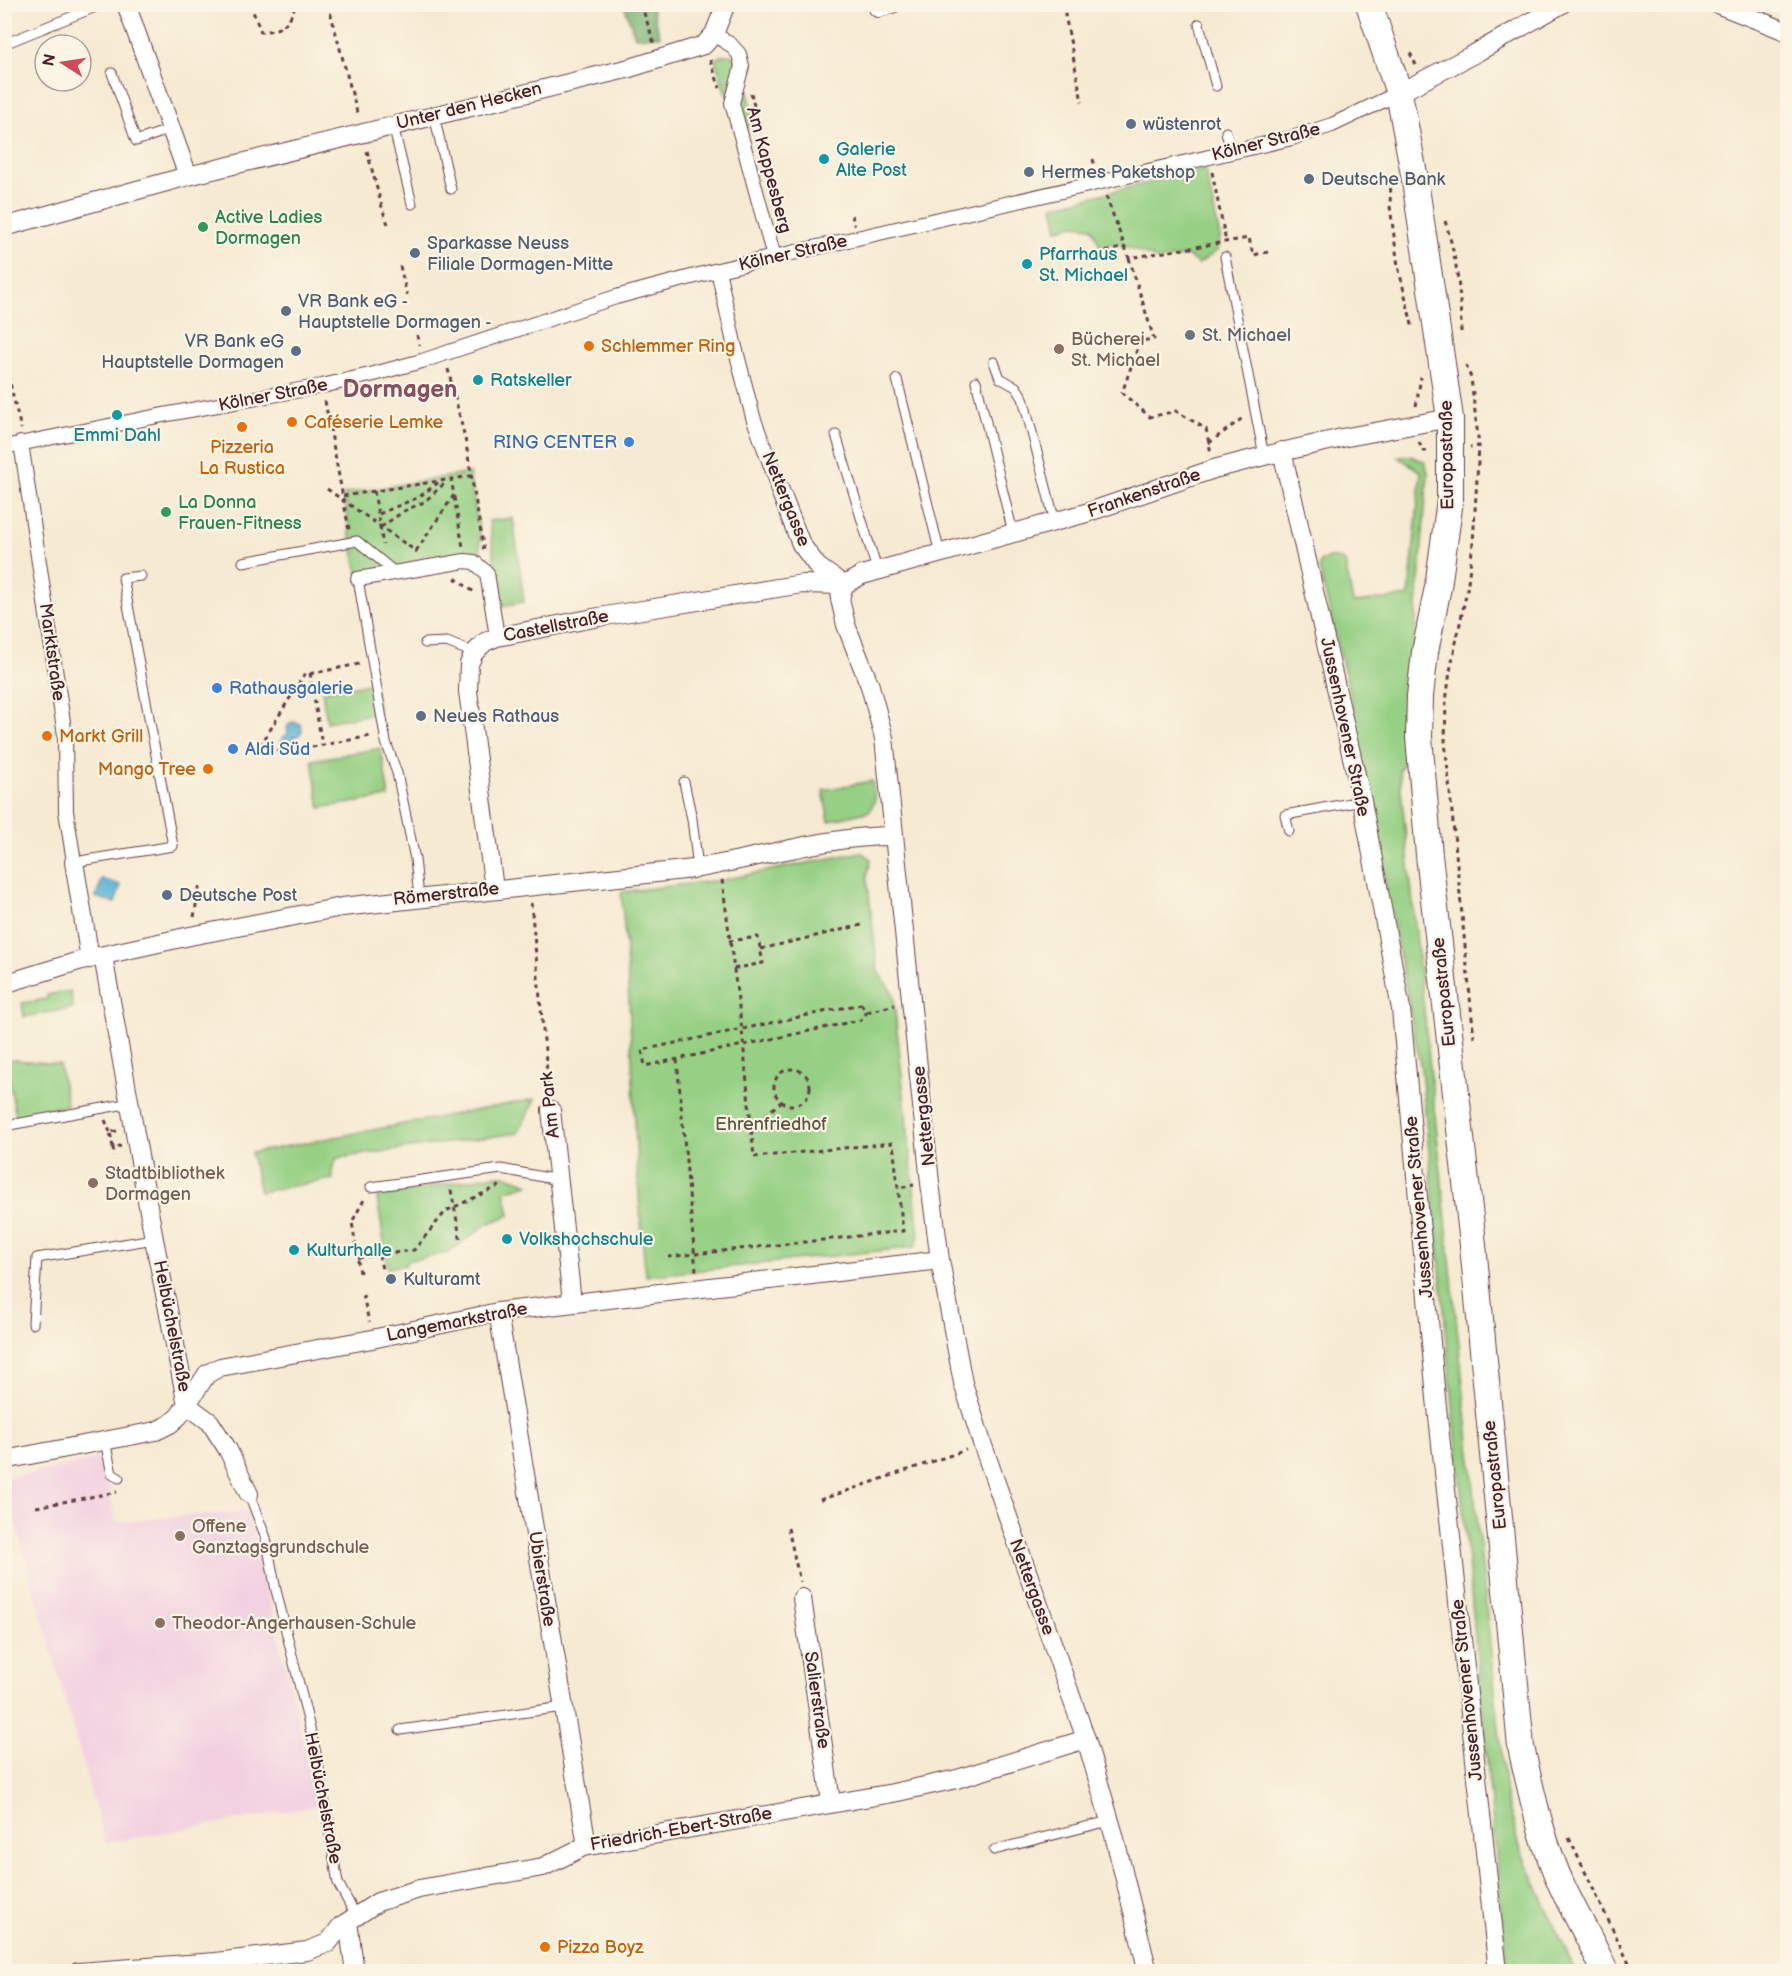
<svg xmlns="http://www.w3.org/2000/svg" width="1792" height="1976" font-family="'Balsamiq Sans',sans-serif">
<rect width="100%" height="100%" fill="#fcf5e5"/>
<filter id="ink" filterUnits="userSpaceOnUse"><feTurbulence type="fractalNoise" baseFrequency=".0167" numOctaves="2"/><feDisplacementMap in="SourceGraphic" scale="12" xChannelSelector="R" yChannelSelector="G"/><feConvolveMatrix kernelMatrix="1 2 1 2 8 2 1 2 1" color-interpolation-filters="sRGB"/></filter>
<filter id="wash" filterUnits="userSpaceOnUse"><feTurbulence type="fractalNoise" baseFrequency=".008" numOctaves="4" result="noise"/><feDisplacementMap in="SourceGraphic" scale="24" xChannelSelector="R" yChannelSelector="G"/><feGaussianBlur stdDeviation="1.35" result="paint"/><feColorMatrix in="noise" values="0 0 0 0 0 0 0 0 0 0 0 0 0 0 0 0 0 1.4 0 .05"/><feComposite in="paint" operator="in"/></filter>
<g filter="url(#wash)">
<rect width="100%" height="100%" fill="#f6ead2"/>
<polygon fill="#f2cfe1" points="102,1458 116,1522 248,1511 299,1723 316,1806 105,1843 4,1481 5,1478"/>
<g fill="#96d084" stroke="#707858" stroke-width="1.5">
<polygon points="729,55 734,56 737,68 728,94 725,92 715,59 720,56"/>
<polygon points="741,88 748,90 755,125 745,128 736,98"/>
<polygon points="1205,169 1220,237 1218,250 1198,264 1188,256 1158,260 1132,248 1112,243 1100,246 1092,227 1073,225 1058,229 1053,206"/>
<path d="M1410,456L1424,461L1428,472L1404,762L1399,770L1506,1797L1521,1851L1575,1971H1507L1421,1069L1348,686L1319,568L1320,562C1328,557 1337,556 1345,562L1353,603L1409,596L1421,472L1398,457Z"/>
<polygon points="469,473 480,534 480,557 359,577 351,542 344,494"/>
<polygon points="513,518 524,602 501,606 489,521"/>
<polygon points="374,683 379,713 327,722 322,691"/>
<polygon points="381,748 389,797 320,808 312,760"/>
<polygon points="872,781 875,800 870,811 829,821 823,790"/>
<path d="M861,852L871,859L867,877L878,972L893,993L919,1236L915,1247L646,1276C632,1148 634,1020 621,892L722,880Z"/>
<polygon points="70,991 73,1008 24,1017 22,1003 47,999 47,995"/>
<polygon points="5,1059 59,1064 67,1105 16,1117"/>
<polygon points="535,1099 518,1133 337,1158 332,1169 333,1179 260,1192 251,1153"/>
<polygon points="495,1175 505,1175 529,1184 505,1191 510,1215 487,1224 448,1253 406,1261 406,1265 388,1268 377,1197"/>
</g>
<polygon fill="#78b272" stroke="#61684e" stroke-width="1.5" points="624,5 651,5 660,36 635,37"/>
<g fill="#57b3d5" stroke="#506980" stroke-width="1.5">
<polygon points="296,722 301,725 302,731 298,736 293,737 294,741 291,745 286,746 282,743 282,738 288,734 287,728 290,723"/>
<polygon points="102,879 121,885 115,903 96,897"/>
</g>
</g>
<g filter="url(#ink)">
<g fill="none" stroke-linecap="round" stroke-linejoin="round">
<g stroke="#643d44" stroke-width="11">
<g id="service">
<polyline points="1199,24 1216,86"/>
<polyline points="4,44 103,4"/>
<polyline points="112,73 136,141 171,129"/>
<polyline points="434,115 451,189"/>
<polyline points="393,125 412,204"/>
<polyline points="1226,132 1231,151"/>
<polyline points="1225,257 1264,456"/>
<polyline points="994,362 1000,378 1016,387 1023,398 1055,522"/>
<polyline points="897,379 940,554"/>
<polyline points="976,381 1013,533"/>
<polyline points="836,435 877,570"/>
<polyline points="243,562 357,541 396,573"/>
<polyline points="358,579 386,742 397,773 415,859 419,897"/>
<polyline points="425,643 447,642 474,653"/>
<polyline points="684,782 692,819 698,868"/>
<polyline points="1289,831 1285,815 1362,801"/>
<polyline points="74,862 173,846 123,578 141,576"/>
<polyline points="4,1126 131,1103"/>
<polyline points="371,1187 501,1169 548,1178 559,1183"/>
<polyline points="33,1324 37,1258 154,1239"/>
<polyline points="105,1441 112,1474 119,1478"/>
<polyline points="249,1494 266,1538 276,1590 317,1757 338,1883 356,1916"/>
<polyline points="400,1730 563,1707"/>
<polyline points="994,1850 1109,1821"/>
</g>
</g>
<g stroke="#643d44" stroke-width="16">
<g id="pedestrian">
<polyline points="714,34 731,45 739,54 742,66 732,103 774,257"/>
<polyline points="718,270 734,343 753,417 779,488"/>
<polyline points="21,443 65,735 66,811 74,862"/>
<polyline points="4,447 163,415 322,386 374,374 422,361 616,297 718,270 1292,138 1332,125 1399,93"/>
<polyline points="358,579 465,561 474,562 487,573 497,637"/>
</g>
</g>
<g stroke="#643d44" stroke-width="20">
<g id="minor">
<polyline points="126,4 188,176"/>
<polyline points="1717,4 1788,32"/>
<polyline points="878,8 892,4"/>
<polyline points="1399,93 1474,54 1562,4"/>
<polyline points="4,227 188,176 630,68 704,45 714,34 726,4"/>
<polyline points="1282,451 1362,801 1401,1009 1436,1398 1498,1972"/>
<polyline points="779,488 801,544 818,567 844,585"/>
<polyline points="844,585 840,599 846,625 870,686 884,738 930,1183 940,1260 963,1383 982,1443 1086,1739 1114,1835 1148,1972"/>
<polyline points="844,585 862,575 1086,513 1214,469 1264,456 1342,438 1450,418"/>
<polyline points="74,862 90,959"/>
<polyline points="494,889 468,691 469,664 474,653 485,642 497,637 599,617 802,584 844,585"/>
<polyline points="103,956 154,1239 187,1405 210,1422 228,1450 249,1494"/>
<path d="M4,984L82,960L190,936L342,907L693,869C760,858 826,836 893,836"/>
<polyline points="551,1110 572,1302"/>
<polyline points="498,1312 587,1846"/>
<polyline points="4,1460 156,1431 170,1424 179,1416 207,1374 220,1367 372,1339 498,1312 940,1260"/>
<polyline points="802,1598 831,1802"/>
<polyline points="348,1922 355,1972"/>
<polyline points="78,1972 216,1962 307,1951 328,1943 341,1926 378,1902 419,1889 543,1867 583,1847 893,1793 957,1779 1086,1739"/>
</g>
</g>
<g stroke="#643d44" stroke-width="28">
<path id="secondary" d="M1369,4L1399,93L1414,174L1450,418V500L1438,587L1425,652L1420,696L1419,737L1429,855L1472,1235L1521,1747C1532,1795 1542,1843 1563,1888C1576,1916 1593,1943 1605,1972"/>
</g>
<g stroke="#643d44" stroke-width="3" stroke-dasharray="4.5 4.5" stroke-linecap="butt">
<path d="M250,4L261,32C284,29 288,25 296,4"/>
<polyline points="328,4 358,116"/>
<polyline points="641,4 654,43"/>
<polyline points="1063,4 1082,102"/>
<polyline points="1410,53 1416,65"/>
<polyline points="710,60 720,88"/>
<polyline points="751,93 762,141"/>
<polyline points="763,149 762,141 766,140"/>
<polyline points="367,151 383,211 388,224"/>
<polyline points="766,159 763,149 768,148"/>
<polyline points="1093,159 1095,167"/>
<polyline points="1212,172 1226,242"/>
<polyline points="1391,179 1390,206 1398,266 1413,329"/>
<polyline points="1106,196 1129,258 1249,238 1253,255 1268,252 1269,255"/>
<polyline points="852,215 854,225"/>
<path d="M1445,221C1457,257 1461,295 1461,332"/>
<polyline points="1097,254 1125,247"/>
<polyline points="1129,258 1154,339 1140,341 1122,393 1150,417 1176,411 1206,429 1211,453"/>
<polyline points="400,266 407,295"/>
<polyline points="417,335 419,345"/>
<polyline points="4,358 21,429"/>
<polyline points="1466,365 1471,378 1479,446 1470,447"/>
<polyline points="448,369 465,438 484,551"/>
<polyline points="325,401 349,530"/>
<polyline points="1416,406 1421,377"/>
<polyline points="1419,442 1423,451 1427,451"/>
<polyline points="1209,443 1244,417"/>
<polyline points="327,489 417,552"/>
<polyline points="374,491 383,545"/>
<polyline points="343,496 471,476"/>
<polyline points="454,497 463,547"/>
<polyline points="379,514 419,497 439,482"/>
<polyline points="381,527 404,511 424,502 446,482"/>
<polyline points="416,551 454,495 451,479"/>
<polyline points="455,578 474,592"/>
<polyline points="359,664 304,675 262,743 281,753 371,736"/>
<polyline points="310,673 322,745"/>
<polyline points="722,880 742,1030 754,1157 893,1143 898,1188 914,1185"/>
<polyline points="531,903 549,1093"/>
<polyline points="194,917 200,883"/>
<polyline points="729,941 758,937 763,963 733,969"/>
<polyline points="761,949 862,925"/>
<polygon points="861,1004 867,1012 861,1020 645,1066 642,1050"/>
<polyline points="867,1012 895,1005"/>
<polyline points="1474,1038 1445,741 1446,702 1450,671 1467,590 1473,543 1479,446"/>
<polyline points="677,1060 696,1271"/>
<circle cx="792" cy="1087" r="18"/>
<polyline points="105,1120 110,1132"/>
<polyline points="751,1127 781,1102"/>
<polyline points="117,1131 110,1132 113,1147 121,1146"/>
<polyline points="113,1147 114,1156"/>
<polyline points="451,1190 461,1242"/>
<polyline points="379,1255 382,1269"/>
<polyline points="668,1257 903,1231 898,1188"/>
<polyline points="358,1258 414,1250 446,1211 503,1184"/>
<polyline points="360,1273 352,1222 365,1198"/>
<polyline points="363,1295 369,1322"/>
<polyline points="820,1500 966,1450"/>
<polyline points="36,1507 117,1492"/>
<polyline points="788,1528 800,1582"/>
<polyline points="1569,1838 1633,1972"/>
</g>
<use href="#service" stroke="#fff" stroke-width="9"/>
<use href="#pedestrian" stroke="#fff" stroke-width="14"/>
<use href="#minor" stroke="#fff" stroke-width="18"/>
<use href="#secondary" stroke="#fff" stroke-width="26"/>
</g>
</g>
<g fill="#5c6f8a" stroke="#fcf5e5" stroke-width="2">
<circle cx="1131" cy="124" r="6"/>
<circle cx="1029" cy="172" r="6"/>
<circle cx="1309" cy="179" r="6"/>
<circle cx="415" cy="253" r="6"/>
<circle cx="286" cy="311" r="6"/>
<circle cx="296" cy="351" r="6"/>
<circle cx="421" cy="716" r="6"/>
<circle cx="167" cy="895" r="6"/>
<circle cx="391" cy="1279" r="6"/>
</g>
<g fill="#0f9aa8" stroke="#fcf5e5" stroke-width="2">
<circle cx="824" cy="159" r="6"/>
<circle cx="1027" cy="264" r="6"/>
<circle cx="478" cy="380" r="6"/>
<circle cx="117" cy="415" r="6"/>
<circle cx="507" cy="1239" r="6"/>
<circle cx="294" cy="1250" r="6"/>
</g>
<g fill="#2e9e5b" stroke="#fcf5e5" stroke-width="2">
<circle cx="203" cy="227" r="6"/>
<circle cx="166" cy="512" r="6"/>
</g>
<circle fill="#6b7280" stroke="#fcf5e5" stroke-width="2" cx="1190" cy="335" r="6"/>
<g fill="#e8710a" stroke="#fcf5e5" stroke-width="2">
<circle cx="589" cy="346" r="6"/>
<circle cx="292" cy="422" r="6"/>
<circle cx="242" cy="427" r="6"/>
<circle cx="47" cy="736" r="6"/>
<circle cx="208" cy="769" r="6"/>
<circle cx="545" cy="1947" r="6"/>
</g>
<g fill="#8d6e63" stroke="#fcf5e5" stroke-width="2">
<circle cx="1059" cy="349" r="6"/>
<circle cx="93" cy="1183" r="6"/>
<circle cx="180" cy="1536" r="6"/>
<circle cx="160" cy="1623" r="6"/>
</g>
<g fill="#3f7fe0" stroke="#fcf5e5" stroke-width="2">
<circle cx="629" cy="442" r="6"/>
<circle cx="217" cy="688" r="6"/>
<circle cx="233" cy="749" r="6"/>
</g>
<g text-anchor="middle" dominant-baseline="central" stroke-width="4.5" stroke-linejoin="round" paint-order="stroke">
<g font-size="18" fill="#4a1f2b" stroke="#fcf5e5">
<text transform="translate(469 106) rotate(-14)">Unter den Hecken</text>
<text transform="translate(1266 142) rotate(-14)">Kölner Straße</text>
<text transform="translate(769 170) rotate(75)">Am Kappesberg</text>
<text transform="translate(793 253) rotate(-13)">Kölner Straße</text>
<text transform="translate(273 395) rotate(-11)">Kölner Straße</text>
<text transform="translate(1447 455) rotate(-91)">Europastraße</text>
<text transform="translate(1144 493) rotate(-19)">Frankenstraße</text>
<text transform="translate(786 499) rotate(68)">Nettergasse</text>
<text transform="translate(556 626) rotate(-11)">Castellstraße</text>
<text transform="translate(52 652) rotate(82)">Marktstraße</text>
<text transform="translate(1345 727) rotate(78)">Jussenhovener Straße</text>
<text transform="translate(446 894) rotate(-6)">Römerstraße</text>
<text transform="translate(1444 992) rotate(-96)">Europastraße</text>
<text transform="translate(550 1105) rotate(-96)">Am Park</text>
<text transform="translate(924 1116) rotate(-96)">Nettergasse</text>
<text transform="translate(1419 1207) rotate(-95)">Jussenhovener Straße</text>
<text transform="translate(457 1322) rotate(-11)">Langemarkstraße</text>
<text transform="translate(172 1326) rotate(79)">Helbüchelstraße</text>
<text transform="translate(1495 1475) rotate(-96)">Europastraße</text>
<text transform="translate(542 1579) rotate(81)">Ubierstraße</text>
<text transform="translate(1032 1587) rotate(70)">Nettergasse</text>
<text transform="translate(1467 1690) rotate(-96)">Jussenhovener Straße</text>
<text transform="translate(817 1700) rotate(82)">Salierstraße</text>
<text transform="translate(323 1798) rotate(79)">Helbüchelstraße</text>
<text transform="translate(681 1829) rotate(-10)">Friedrich-Ebert-Straße</text>
</g>
<g font-size="18" fill="#4e5e75" stroke="#fcf5e5" text-anchor="start">
<text x="1143" y="124">wüstenrot</text>
<text x="1041" y="172">Hermes Paketshop</text>
<text x="1321" y="179">Deutsche Bank</text>
<text x="427" y="243">Sparkasse Neuss<tspan x="427" dy="21">Filiale Dormagen-Mitte</tspan></text>
<text x="298" y="301">VR Bank eG -<tspan x="298" dy="21">Hauptstelle Dormagen -</tspan></text>
<text x="284" y="341" text-anchor="end">VR Bank eG<tspan x="284" dy="21">Hauptstelle Dormagen</tspan></text>
<text x="433" y="716">Neues Rathaus</text>
<text x="179" y="895">Deutsche Post</text>
<text x="403" y="1279">Kulturamt</text>
</g>
<g font-size="18" fill="#0d838f" stroke="#fcf5e5" text-anchor="start">
<text x="836" y="149">Galerie<tspan x="836" dy="21">Alte Post</tspan></text>
<text x="1039" y="254">Pfarrhaus<tspan x="1039" dy="21">St. Michael</tspan></text>
<text x="490" y="380">Ratskeller</text>
<text x="117" y="435" text-anchor="middle">Emmi Dahl</text>
<text x="519" y="1239">Volkshochschule</text>
<text x="306" y="1250">Kulturhalle</text>
</g>
<g font-size="18" fill="#27864d" stroke="#fcf5e5" text-anchor="start">
<text x="215" y="217">Active Ladies<tspan x="215" dy="21">Dormagen</tspan></text>
<text x="178" y="502">La Donna<tspan x="178" dy="21">Frauen-Fitness</tspan></text>
</g>
<g font-size="18" fill="#5b616d" stroke="#fcf5e5" text-anchor="start">
<text x="1202" y="335">St. Michael</text>
</g>
<g font-size="18" fill="#785e54" stroke="#fcf5e5" text-anchor="start">
<text x="1071" y="339">Bücherei<tspan x="1071" dy="21">St. Michael</tspan></text>
<text x="105" y="1173">Stadtbibliothek<tspan x="105" dy="21">Dormagen</tspan></text>
<text x="192" y="1526">Offene<tspan x="192" dy="21">Ganztagsgrundschule</tspan></text>
<text x="172" y="1623">Theodor-Angerhausen-Schule</text>
</g>
<g font-size="18" fill="#c56008" stroke="#fcf5e5" text-anchor="start">
<text x="601" y="346">Schlemmer Ring</text>
<text x="304" y="422">Caféserie Lemke</text>
<text x="242" y="447" text-anchor="middle">Pizzeria<tspan x="242" dy="21">La Rustica</tspan></text>
<text x="59" y="736">Markt Grill</text>
<text x="196" y="769" text-anchor="end">Mango Tree</text>
<text x="557" y="1947">Pizza Boyz</text>
</g>
<g font-size="18" fill="#366cbe" stroke="#fcf5e5" text-anchor="start">
<text x="617" y="442" text-anchor="end">RING CENTER</text>
<text x="229" y="688">Rathausgalerie</text>
<text x="245" y="749">Aldi Süd</text>
</g>
<g font-size="18" fill="#615446" stroke="#fcf5e5">
<text x="771" y="1124">Ehrenfriedhof</text>
</g>
<g font-size="24" font-weight="bold" fill="#855060" stroke="#fcf5e5">
<text x="400" y="389">Dormagen</text>
</g>
</g>
<rect width="1792" height="1976" fill="none" stroke="#fcf5e5" stroke-width="24"/>
<g transform="translate(63 63) rotate(282)"><circle r="28" fill="#fcf5e5" stroke="#b59f9b" stroke-width="1.5"/>
<path d="M0-4.5L10 22L0 15L-10 22Z" fill="#d1495b"/>
<text y="-9" font-size="16" font-weight="bold" text-anchor="middle" fill="#4a1f2b">N</text>
</g>
</svg>
